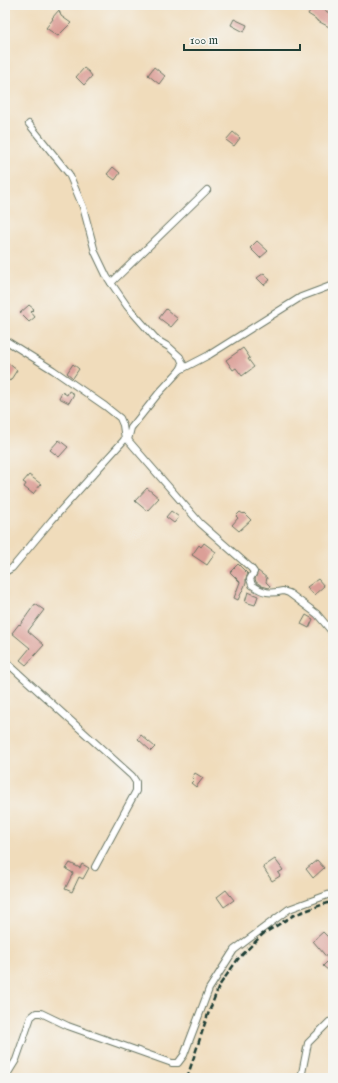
<svg xmlns="http://www.w3.org/2000/svg" width="338" height="1083" font-family="'IM FELL English',serif">
<rect width="100%" height="100%" fill="#f6f6f2"/>
<filter id="ink" filterUnits="userSpaceOnUse"><feTurbulence type="fractalNoise" baseFrequency=".025" numOctaves="2"/><feDisplacementMap in="SourceGraphic" scale="8" xChannelSelector="R" yChannelSelector="G"/><feConvolveMatrix kernelMatrix="1 2 1 2 8 2 1 2 1" color-interpolation-filters="sRGB"/></filter>
<filter id="wash" filterUnits="userSpaceOnUse"><feTurbulence type="fractalNoise" baseFrequency=".012" numOctaves="4" result="noise"/><feDisplacementMap in="SourceGraphic" scale="16" xChannelSelector="R" yChannelSelector="G"/><feGaussianBlur stdDeviation="0.9" result="paint"/><feColorMatrix in="noise" values="0 0 0 0 0 0 0 0 0 0 0 0 0 0 0 0 0 1.4 0 .05"/><feComposite in="paint" operator="in"/></filter>
<g filter="url(#wash)">
<rect width="100%" height="100%" fill="#f0dcbb"/>
<g id="blocks">
<g fill="#db9f97">
<polygon points="299,5 315,5 333,15 333,29 316,20 316,19 308,14 310,11"/>
<polygon points="59,10 61,16 71,23 58,36 46,28 53,19 52,18"/>
<polygon points="234,19 247,25 244,32 231,25"/>
<polygon points="154,67 165,76 159,84 148,75"/>
<polygon points="84,68 89,72 92,76 84,85 76,77"/>
<polygon points="233,132 240,138 234,146 226,140"/>
<polygon points="113,167 120,173 115,180 107,174"/>
<polygon points="257,241 268,251 260,258 250,248"/>
<polygon points="264,273 270,280 264,285 257,278"/>
<polygon points="29,305 34,309 31,312 35,317 29,322 20,313"/>
<polygon points="166,309 178,319 171,327 159,318"/>
<polygon points="243,348 250,358 248,359 254,367 242,376 236,368 233,370 226,360"/>
<polygon points="5,361 17,370 10,381 5,377"/>
<polygon points="73,364 79,369 73,378 67,373"/>
<polygon points="69,391 74,394 69,403 59,398 62,392 67,395"/>
<polygon points="59,440 68,447 59,457 50,450"/>
<polygon points="29,475 41,484 33,494 24,487 26,484 23,482"/>
<polygon points="147,488 159,498 147,511 135,501"/>
<polygon points="171,511 179,517 174,523 166,517"/>
<polygon points="240,512 243,514 244,513 251,520 239,531 232,525 238,518 236,516"/>
<polygon points="204,543 216,552 207,565 192,555 199,545 201,547"/>
<polygon points="238,564 248,574 246,578 246,583 238,600 234,598 240,582 230,572"/>
<polygon points="258,571 267,578 266,582 270,586 269,588 262,586 256,582 255,579"/>
<polygon points="318,579 324,586 314,595 307,587"/>
<polygon points="248,592 258,596 255,605 245,602"/>
<polygon points="35,604 44,610 28,631 44,645 26,665 20,660 30,648 12,633 19,624 20,625"/>
<polygon points="306,615 313,619 309,628 301,624"/>
<polygon points="141,735 155,747 151,751 138,739"/>
<polygon points="195,773 203,778 196,787 191,783 194,780 192,778"/>
<polygon points="275,859 283,870 278,873 280,876 272,881 263,867"/>
<polygon points="317,860 324,868 313,878 306,869"/>
<polygon points="70,863 80,868 82,864 89,868 83,879 79,877 72,892 65,889 73,873 66,869"/>
<polygon points="226,890 234,900 224,907 217,897"/>
<polygon points="323,932 328,937 329,936 333,940 333,973 329,969 328,970 323,966 329,960 313,941"/>
</g>
</g>
</g>
<g filter="url(#ink)">
<use href="#blocks" fill-opacity="0" stroke="#687563" stroke-width="1"/>
<g fill="none" stroke-linecap="round" stroke-linejoin="round">
<g stroke="#687563" stroke-width="8">
<g id="street">
<polyline points="29,124 69,174 83,207 95,252 107,277 127,306 157,340 169,347 180,357 183,364 180,370 158,394 131,428 128,440"/>
<polyline points="111,283 207,190"/>
<polyline points="5,340 53,370 105,406 120,418 123,425 125,439"/>
<polyline points="180,370 209,355 301,297 333,285"/>
<path d="M5,572L12,568L52,520L125,439L128,440L200,523L251,568L254,572L250,579L252,585C263,593 270,594 283,591L289,593L317,614L333,633"/>
<polyline points="5,661 132,776 136,782 136,791 95,867"/>
<polyline points="5,1078 16,1060 31,1017 36,1013 41,1013 68,1026 172,1063 178,1063 184,1055 209,989 234,950 289,909 333,893"/>
<polyline points="301,1078 308,1043 329,1022"/>
</g>
</g>
<use href="#street" stroke="#fff" stroke-width="6"/>
<polyline stroke="#1f3d34" stroke-width="2.5" stroke-dasharray="6 3" stroke-linecap="butt" points="187,1078 207,1017 219,986 238,959 263,934 294,915 327,903 333,903"/>
</g>
</g>
<rect width="338" height="1083" fill="none" stroke="#f6f6f2" stroke-width="20"/>
<path d="M184 44v6h116v-6" fill="none" stroke="#1f3d34" stroke-width="2"/>
<text x="190" y="44" font-size="12" fill="#1f3d34" stroke="#f6f6f2" stroke-width="3" paint-order="stroke">100 m</text>
</svg>
